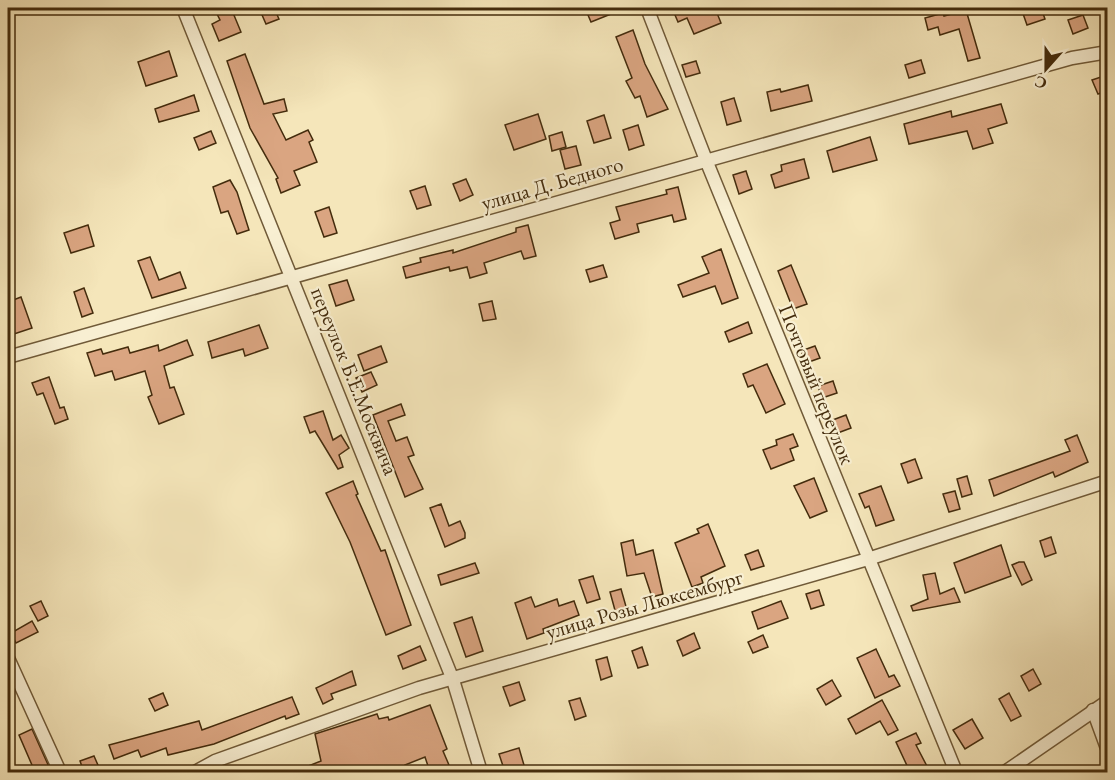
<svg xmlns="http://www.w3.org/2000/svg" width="1115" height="780" font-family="'EB Garamond',serif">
<rect width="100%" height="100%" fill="#f5e6ba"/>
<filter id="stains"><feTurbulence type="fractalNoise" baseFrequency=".00333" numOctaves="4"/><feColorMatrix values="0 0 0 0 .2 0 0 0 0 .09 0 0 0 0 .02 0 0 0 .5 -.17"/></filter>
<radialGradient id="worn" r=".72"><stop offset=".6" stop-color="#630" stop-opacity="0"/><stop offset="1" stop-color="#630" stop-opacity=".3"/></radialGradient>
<g fill="#daa581" stroke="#442c0d" stroke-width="1.5">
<polygon points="214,8 231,8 241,32 219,41 212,24 220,20"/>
<polygon points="259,8 274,8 279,19 266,24"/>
<polygon points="585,8 626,8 591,22"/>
<polygon points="672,8 715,8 721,23 694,34 687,18 678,22"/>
<polygon points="1021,8 1041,8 1045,19 1027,25"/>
<polygon points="966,10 980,58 968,61 959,29 940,35 938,27 928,30 925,18 943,13 944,16"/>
<polygon points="1083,15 1088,28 1073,34 1068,20"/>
<polygon points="633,30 645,64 668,109 647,117 640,96 635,98 626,81 632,78 616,37"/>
<polygon points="169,51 177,76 146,86 138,62"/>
<polygon points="245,54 264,104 284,99 287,111 273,114 286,140 308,130 313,140 309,142 317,162 294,171 300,185 281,193 276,179 278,178 250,128 227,61"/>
<polygon points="921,60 925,73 909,78 905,65"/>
<polygon points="696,61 700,73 686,77 682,65"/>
<polygon points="1107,75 1107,91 1098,94 1092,80"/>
<polygon points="808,85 812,101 771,111 767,92 780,89 781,92"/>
<polygon points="194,95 199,111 159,122 155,109"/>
<polygon points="734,98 741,121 727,125 721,102"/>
<polygon points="1001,104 1007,123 988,129 993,143 973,149 967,131 909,144 904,124 951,111 952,117"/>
<polygon points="538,114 546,139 514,150 505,125"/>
<polygon points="604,115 611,138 594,143 587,121"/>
<polygon points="638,125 644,145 629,150 623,130"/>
<polygon points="211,131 216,143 199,150 194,138"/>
<polygon points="562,132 566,147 552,151 549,136"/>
<polygon points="870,137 877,160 833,172 827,151"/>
<polygon points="576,146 581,165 565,169 560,150"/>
<polygon points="804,159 809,178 775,188 771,175 782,171 781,165"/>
<polygon points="746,171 752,189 739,194 733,175"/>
<polygon points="466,179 473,195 460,201 453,184"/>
<polygon points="230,180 237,192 249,230 237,234 228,211 221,213 213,187"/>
<polygon points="425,186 431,205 417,209 410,191"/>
<polygon points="678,187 686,219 674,222 672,215 637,224 639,232 615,239 610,223 620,220 616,207 667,194 666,190"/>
<polygon points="329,207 337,233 324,237 315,212"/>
<polygon points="88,225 94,246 71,253 64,233"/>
<polygon points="528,225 536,256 524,259 521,251 484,263 487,273 470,278 467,267 450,271 449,267 406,278 403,267 421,262 420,258 453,250 453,253 516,232 516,228"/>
<polygon points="721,249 738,298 722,304 715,286 683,297 678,285 709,273 702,257"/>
<polygon points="150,257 159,280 180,272 186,288 152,298 138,261"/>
<polygon points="603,265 607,277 590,282 586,270"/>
<polygon points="791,265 807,304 793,309 778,271"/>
<polygon points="347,280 354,300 336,306 329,285"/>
<polygon points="84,288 93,313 82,317 74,292"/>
<polygon points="21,297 32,328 8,336 8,302"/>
<polygon points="492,301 496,319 483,321 479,304"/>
<polygon points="748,322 752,333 729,342 725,332"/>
<polygon points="259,325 268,348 245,356 243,349 212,358 208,342"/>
<polygon points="187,340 193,355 164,366 170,388 174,387 184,414 159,424 148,397 152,395 145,371 115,380 112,371 95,376 87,353 101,349 103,354 128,347 130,353 158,345 159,351"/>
<polygon points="381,346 387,362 364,371 358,355"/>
<polygon points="815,346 820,358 806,363 801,351"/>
<polygon points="767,364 785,404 766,413 753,385 748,387 743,374"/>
<polygon points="371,372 377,385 362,392 356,378"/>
<polygon points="49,377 60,408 64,407 68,419 55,424 43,393 37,395 32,383"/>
<polygon points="833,381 837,393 822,398 818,386"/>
<polygon points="401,404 405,415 388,421 396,441 407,437 414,455 408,457 423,489 405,497 373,415"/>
<polygon points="323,411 333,440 341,435 349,448 339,455 343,467 338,469 315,431 310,433 304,417"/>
<polygon points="846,415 851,428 835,434 830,421"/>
<polygon points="793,434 798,446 790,449 794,460 771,469 763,450 777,445 776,440"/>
<polygon points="1077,435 1088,462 1055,477 1053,472 994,496 989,480 1070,451 1065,440"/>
<polygon points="915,459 922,478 908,483 901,464"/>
<polygon points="967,476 972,494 962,497 957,479"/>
<polygon points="814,478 827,511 810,518 794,486"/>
<polygon points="353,481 358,494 356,495 381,551 385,550 411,625 386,635 350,542 326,493"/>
<polygon points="881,486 894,520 876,526 869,506 865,508 859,494"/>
<polygon points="955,491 960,509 949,512 943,494"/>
<polygon points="441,504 449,526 460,521 465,533 465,538 445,547 430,508"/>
<polygon points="708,524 725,566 701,577 703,583 692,587 675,543 699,533 697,529"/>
<polygon points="1051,537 1056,553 1045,557 1040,541"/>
<polygon points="633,540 636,555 653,550 663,594 652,597 644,573 627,576 621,543"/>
<polygon points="1001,545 1011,576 965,593 954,563"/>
<polygon points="758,550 764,566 751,570 745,555"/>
<polygon points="1019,562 1024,562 1032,580 1022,585 1012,565"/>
<polygon points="475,563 479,573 441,585 438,575"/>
<polygon points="935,573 940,594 954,588 960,602 913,611 911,606 928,599 923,575"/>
<polygon points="593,576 600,599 587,603 579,580"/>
<polygon points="621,589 627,610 616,614 610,592"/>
<polygon points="819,590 824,605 811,609 806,594"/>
<polygon points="531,597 535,607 557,599 559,606 574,601 579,615 543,629 544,633 527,639 515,603"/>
<polygon points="41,601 48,616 38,621 30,606"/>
<polygon points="781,601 788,618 758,629 752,612"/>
<polygon points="472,617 483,651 466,657 454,623"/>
<polygon points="32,621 38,632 16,643 11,633"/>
<polygon points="694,633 700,648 683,656 677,641"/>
<polygon points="763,635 768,647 753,653 748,642"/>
<polygon points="420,646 426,660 403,669 398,656"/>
<polygon points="642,647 648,665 638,668 632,651"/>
<polygon points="876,649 889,677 894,675 900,686 875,698 857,658"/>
<polygon points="607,657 612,676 601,680 596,660"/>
<polygon points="1033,669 1041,684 1029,691 1021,676"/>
<polygon points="352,671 356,685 331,694 333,699 323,704 316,688"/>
<polygon points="832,680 841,696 826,705 817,689"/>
<polygon points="519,682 525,700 510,706 503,687"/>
<polygon points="163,693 168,705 155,711 149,699"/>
<polygon points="1009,693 1021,716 1011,721 999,699"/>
<polygon points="292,697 299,714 286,719 285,716 214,744 168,755 166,748 141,757 138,750 114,759 109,745 199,721 202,730"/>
<polygon points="580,698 586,716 575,720 569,701"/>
<polygon points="882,700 898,730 888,735 880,721 856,734 848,719"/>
<polygon points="430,705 447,749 443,751 449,765 430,772 425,757 405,765 407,772 293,772 321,761 315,734 377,714 379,719 388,717 389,720"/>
<polygon points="972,719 983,738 965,749 953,730"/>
<polygon points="32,729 50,769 42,772 35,772 19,735"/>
<polygon points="916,733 921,743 916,745 930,772 910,772 896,742"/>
<polygon points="519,748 526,772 505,772 499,754"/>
<polygon points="94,756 101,772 84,772 80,761"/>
</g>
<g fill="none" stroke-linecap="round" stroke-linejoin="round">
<g stroke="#705a38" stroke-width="15">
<g id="minor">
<polyline points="183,8 453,680 481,772"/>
<polyline points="647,8 706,160 956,772"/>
<polyline points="1105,8 1108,15"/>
<polyline points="8,357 1072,58 1108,52"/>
<polyline points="8,658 60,772"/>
<polyline points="1093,710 1108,751"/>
<polyline points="195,772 215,761 419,688 868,559 1108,481"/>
<polyline points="1005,772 1108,701"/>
</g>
</g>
<use href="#minor" stroke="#f8efd2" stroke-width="12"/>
</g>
<g text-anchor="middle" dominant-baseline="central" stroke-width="4.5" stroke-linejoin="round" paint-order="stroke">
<g font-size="21" fill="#442c0d" stroke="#f8efd2">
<text transform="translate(552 183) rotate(-16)">улица Д. Бедного</text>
<text transform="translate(355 381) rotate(68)">переулок Б.Е.Москвича</text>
<text transform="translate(817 384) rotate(68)">Почтовый переулок</text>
<text transform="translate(644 604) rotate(-16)">улица Розы Люксембург</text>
</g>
</g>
<rect width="1115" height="780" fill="none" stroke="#f5e6ba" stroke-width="30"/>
<rect x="9" y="9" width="1097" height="762" fill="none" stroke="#442c0d" stroke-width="3"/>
<rect x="15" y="15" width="1085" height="750" fill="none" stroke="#442c0d" stroke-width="1.5"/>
<g transform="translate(1046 69) rotate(201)" stroke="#f8efd2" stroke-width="4.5" paint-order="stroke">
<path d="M0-4.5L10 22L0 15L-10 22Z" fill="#442c0d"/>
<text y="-9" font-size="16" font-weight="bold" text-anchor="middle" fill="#442c0d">С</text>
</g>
<rect width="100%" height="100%" filter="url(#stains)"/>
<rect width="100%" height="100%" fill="url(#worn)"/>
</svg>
